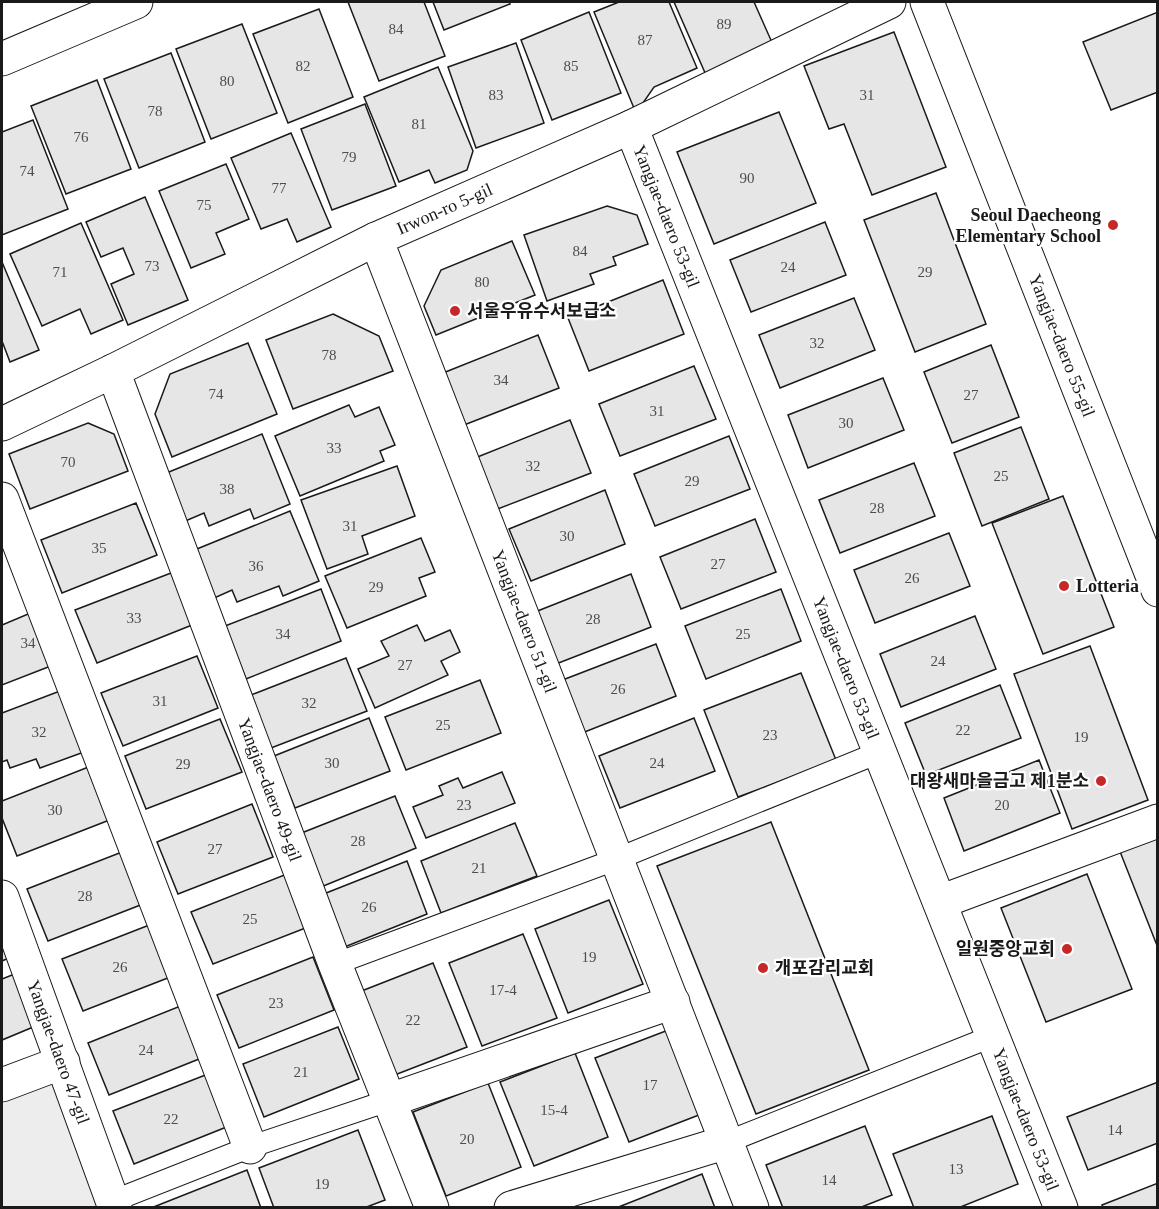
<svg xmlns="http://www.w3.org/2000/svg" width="1159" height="1209" font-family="'Times New Roman','Noto Sans KR',serif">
<rect width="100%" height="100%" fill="#fff"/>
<polygon fill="#ededed" stroke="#6a6a6a" stroke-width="1.5" points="58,1075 105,1207 2,1208 2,1096"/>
<g fill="#e6e6e6" stroke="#1a1a1a" stroke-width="1.5">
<polygon points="348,2 424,2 445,56 379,81"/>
<polygon points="433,2 509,2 510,4 444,30"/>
<polygon points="619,2 669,2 697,68 654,87 636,113 594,12"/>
<polygon points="674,2 754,2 774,47 706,75"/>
<polygon points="319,9 353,97 288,123 253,34"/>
<polygon points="589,12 621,93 552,120 521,40"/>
<polygon points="1158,12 1158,92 1111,110 1083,42"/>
<polygon points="242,24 277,113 211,139 176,49"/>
<polygon points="894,32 946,167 872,195 844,124 829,129 804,66"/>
<polygon points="516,43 544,123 476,148 448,67"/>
<polygon points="171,53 205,142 139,168 104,79"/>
<polygon points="438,67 473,151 467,170 435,183 429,170 399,182 364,97"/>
<polygon points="97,80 131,169 66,194 31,106"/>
<polygon points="365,104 396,186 332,210 301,129"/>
<polygon points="779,112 816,203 714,244 677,152"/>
<polygon points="33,120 68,209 2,235 2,132"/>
<polygon points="291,133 331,227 297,242 287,219 261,229 231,158"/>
<polygon points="226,164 249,219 216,233 225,254 191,268 159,191"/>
<polygon points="936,193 986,324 915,352 864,220"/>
<polygon points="145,197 188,300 128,325 111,284 134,274 123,248 101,257 86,222"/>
<polygon points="607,206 637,215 648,244 613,257 616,265 590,274 594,284 547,301 524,235"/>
<polygon points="825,222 846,275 751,312 730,260"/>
<polygon points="81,223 123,320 91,334 80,309 42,326 10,254"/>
<polygon points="512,241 535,295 436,335 424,306 441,270"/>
<polygon points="2,262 39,350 10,362 2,341"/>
<polygon points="663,280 684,334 589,371 568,318"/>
<polygon points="854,298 875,350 780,388 759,335"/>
<polygon points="333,314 379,336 393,371 293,409 266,340"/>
<polygon points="538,335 559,388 464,425 443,373"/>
<polygon points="248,343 277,414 172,457 155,414 170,374"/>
<polygon points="991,345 1019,417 952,443 924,372"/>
<polygon points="694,366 716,419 620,456 599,404"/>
<polygon points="883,378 904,430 808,468 788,415"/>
<polygon points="349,405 355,417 379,407 395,445 380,451 384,461 300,496 275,436"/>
<polygon points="570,420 591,473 495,510 475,458"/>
<polygon points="88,423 114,434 128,471 30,509 9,454"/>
<polygon points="1021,427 1049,499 982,526 954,453"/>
<polygon points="262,434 290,504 254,519 250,509 209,526 204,513 183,522 164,474"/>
<polygon points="729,436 750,489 655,526 634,474"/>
<polygon points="914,463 935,516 840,553 819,500"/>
<polygon points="397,466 415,516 362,536 368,554 327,569 301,500"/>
<polygon points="605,490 625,544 531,581 509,529"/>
<polygon points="1063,496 1114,627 1043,654 992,523"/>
<polygon points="136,503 157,555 62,593 41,540"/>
<polygon points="290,511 319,581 283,596 279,586 237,602 232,590 212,599 192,551"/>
<polygon points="755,519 776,572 681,609 660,557"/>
<polygon points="949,533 970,586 875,623 854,570"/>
<polygon points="421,538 435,572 419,578 426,596 347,628 325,576"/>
<polygon points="171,573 192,625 97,663 75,610"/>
<polygon points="631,574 651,627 556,664 535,612"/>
<polygon points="321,589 341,641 246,679 225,626"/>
<polygon points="781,589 801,641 706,679 685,626"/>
<polygon points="40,609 61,662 2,685 2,625"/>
<polygon points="975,616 996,669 901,707 880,654"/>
<polygon points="417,625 425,641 450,630 460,652 441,661 448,675 375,708 358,669 389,656 381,641"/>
<polygon points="656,644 676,696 582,733 560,681"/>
<polygon points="1090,646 1148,800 1072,829 1014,674"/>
<polygon points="197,656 218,708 123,746 101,693"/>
<polygon points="346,658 367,711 271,748 251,695"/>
<polygon points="801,673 836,760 738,797 704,710"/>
<polygon points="480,680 501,733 406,770 385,717"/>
<polygon points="1000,685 1021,738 926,775 905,723"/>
<polygon points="60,691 84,752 40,768 36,759 10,768 7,760 2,762 2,713"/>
<polygon points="369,718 390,771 295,808 274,756"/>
<polygon points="694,718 715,771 620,808 599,756"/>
<polygon points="220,719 242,772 146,809 125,756"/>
<polygon points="1039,760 1060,813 964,851 944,798"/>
<polygon points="91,766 112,819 17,856 2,818 2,801"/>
<polygon points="502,772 515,803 426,838 413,807 443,795 439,786 458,778 463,788"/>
<polygon points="395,796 416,848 321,887 299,834"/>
<polygon points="252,804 273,857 178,894 157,842"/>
<polygon points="771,822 869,1070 756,1114 657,866"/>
<polygon points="515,823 537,876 441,913 421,861"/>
<polygon points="1158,834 1158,948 1119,849"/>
<polygon points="122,852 143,904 48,941 27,889"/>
<polygon points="407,861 427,914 332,952 311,899"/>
<polygon points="287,874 308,927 213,964 191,912"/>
<polygon points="1087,874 1132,989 1046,1022 1001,908"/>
<polygon points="609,900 643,984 568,1013 535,929"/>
<polygon points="157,922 178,974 83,1011 62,959"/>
<polygon points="2,926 13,956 2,961"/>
<polygon points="523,934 557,1018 482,1046 449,963"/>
<polygon points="313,957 334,1010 239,1048 217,995"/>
<polygon points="433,963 467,1047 392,1076 359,992"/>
<polygon points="17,973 38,1025 2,1040 2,979"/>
<polygon points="183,1005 204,1057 109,1095 88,1043"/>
<polygon points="338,1027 359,1079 264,1117 243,1064"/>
<polygon points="671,1029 704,1113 629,1142 595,1058"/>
<polygon points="575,1053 608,1137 534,1166 500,1082"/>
<polygon points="208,1074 229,1126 134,1164 113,1111"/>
<polygon points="1158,1082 1158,1143 1088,1170 1067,1117"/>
<polygon points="488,1083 521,1167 446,1196 413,1112"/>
<polygon points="992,1116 1018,1184 958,1208 914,1208 893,1154"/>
<polygon points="865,1126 892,1195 859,1208 783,1208 766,1165"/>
<polygon points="358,1130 385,1200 364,1208 274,1208 259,1168"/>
<polygon points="247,1170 261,1208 151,1208"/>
<polygon points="702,1174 715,1208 616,1208"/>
<polygon points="1158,1183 1158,1208 1103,1208 1102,1205"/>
</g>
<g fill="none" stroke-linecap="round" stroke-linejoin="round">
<g stroke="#1a1a1a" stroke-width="23">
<g id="lane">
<polyline points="335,964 617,859 880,752"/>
<polyline points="727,1142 993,1036"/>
<polyline points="113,1201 250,1147 390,1100"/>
</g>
</g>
<g stroke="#1a1a1a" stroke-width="35">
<g id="street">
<path id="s1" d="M631,127L1061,1208"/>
<path id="s2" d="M376,239L752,1208"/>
<path id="s3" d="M113,371L335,964L432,1208"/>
<path id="s4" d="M2,424L113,371L376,239L631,127L889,2"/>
<polyline points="2,499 250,1147"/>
<path id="s5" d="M2,897L115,1208"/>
<polyline points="940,902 1158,821"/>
<polyline points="2,1085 63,1062"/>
<polyline points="390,1100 673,1002"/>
<polyline points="511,1208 727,1142"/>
</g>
</g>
<g stroke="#1a1a1a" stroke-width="35">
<g id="secondary">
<path id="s6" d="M927,2L1158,590"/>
<polyline points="2,59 136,2"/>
</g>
</g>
<use href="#lane" stroke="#fff" stroke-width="21"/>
<use href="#street" stroke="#fff" stroke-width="33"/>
<use href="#secondary" stroke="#fff" stroke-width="33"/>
</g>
<g fill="#c62828" stroke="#fff" stroke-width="2">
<circle cx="1113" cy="225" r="6"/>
<circle cx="455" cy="311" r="6"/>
<circle cx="1064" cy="586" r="6"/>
<circle cx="1101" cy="781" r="6"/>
<circle cx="1067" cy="949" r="6"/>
<circle cx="763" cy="968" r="6"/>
</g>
<g text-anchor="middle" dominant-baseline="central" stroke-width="4.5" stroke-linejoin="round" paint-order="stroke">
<g font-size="15" fill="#4d4d4d">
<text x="724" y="24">89</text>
<text x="396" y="29">84</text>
<text x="645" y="40">87</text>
<text x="303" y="66">82</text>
<text x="571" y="66">85</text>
<text x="227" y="81">80</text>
<text x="496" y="95">83</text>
<text x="867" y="95">31</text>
<text x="155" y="111">78</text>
<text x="419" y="124">81</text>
<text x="81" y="137">76</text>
<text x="349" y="157">79</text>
<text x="27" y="171">74</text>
<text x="747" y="178">90</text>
<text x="279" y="188">77</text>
<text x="204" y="205">75</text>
<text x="580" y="251">84</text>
<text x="152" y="266">73</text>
<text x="788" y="267">24</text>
<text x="60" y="272">71</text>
<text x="925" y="272">29</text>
<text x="482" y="282">80</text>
<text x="817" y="343">32</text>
<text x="329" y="355">78</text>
<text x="501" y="380">34</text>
<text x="216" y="394">74</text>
<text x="971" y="395">27</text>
<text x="657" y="411">31</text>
<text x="846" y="423">30</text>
<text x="334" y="448">33</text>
<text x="68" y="462">70</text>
<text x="533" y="466">32</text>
<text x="1001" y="476">25</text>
<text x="692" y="481">29</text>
<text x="227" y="489">38</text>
<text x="877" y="508">28</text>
<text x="350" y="526">31</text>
<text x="567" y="536">30</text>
<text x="99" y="548">35</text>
<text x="718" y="564">27</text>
<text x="256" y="566">36</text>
<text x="912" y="578">26</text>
<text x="376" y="587">29</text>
<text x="134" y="618">33</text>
<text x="593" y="619">28</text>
<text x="283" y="634">34</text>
<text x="743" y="634">25</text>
<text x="28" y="643">34</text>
<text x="938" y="661">24</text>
<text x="405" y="665">27</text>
<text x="618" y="689">26</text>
<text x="160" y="701">31</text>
<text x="309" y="703">32</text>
<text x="443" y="725">25</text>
<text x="963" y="730">22</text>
<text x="39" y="732">32</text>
<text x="770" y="735">23</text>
<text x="1081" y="737">19</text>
<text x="332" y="763">30</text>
<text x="657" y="763">24</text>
<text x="183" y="764">29</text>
<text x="464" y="805">23</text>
<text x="1002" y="805">20</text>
<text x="55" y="810">30</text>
<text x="358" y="841">28</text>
<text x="215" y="849">27</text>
<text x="479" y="868">21</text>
<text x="85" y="896">28</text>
<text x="369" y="907">26</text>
<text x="250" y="919">25</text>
<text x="589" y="957">19</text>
<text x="120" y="967">26</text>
<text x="503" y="990">17-4</text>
<text x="276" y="1003">23</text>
<text x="413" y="1020">22</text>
<text x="146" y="1050">24</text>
<text x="301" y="1072">21</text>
<text x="650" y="1085">17</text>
<text x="554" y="1110">15-4</text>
<text x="171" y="1119">22</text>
<text x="1115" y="1130">14</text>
<text x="467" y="1139">20</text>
<text x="956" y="1169">13</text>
<text x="829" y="1180">14</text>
<text x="322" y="1184">19</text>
</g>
<g font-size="18" fill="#1a1a1a" stroke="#fff">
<text stroke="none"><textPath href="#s4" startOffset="492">Irwon-ro 5-gil</textPath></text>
<text stroke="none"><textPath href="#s1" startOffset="96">Yangjae-daero 53-gil</textPath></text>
<text stroke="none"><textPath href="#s6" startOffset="369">Yangjae-daero 55-gil</textPath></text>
<text stroke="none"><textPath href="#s2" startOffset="410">Yangjae-daero 51-gil</textPath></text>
<text stroke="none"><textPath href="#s1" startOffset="582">Yangjae-daero 53-gil</textPath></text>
<text stroke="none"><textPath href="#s3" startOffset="447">Yangjae-daero 49-gil</textPath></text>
<text stroke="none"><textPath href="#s5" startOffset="165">Yangjae-daero 47-gil</textPath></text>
<text stroke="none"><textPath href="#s1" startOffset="1068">Yangjae-daero 53-gil</textPath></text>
</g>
<g font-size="18" font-weight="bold" fill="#1a1a1a" stroke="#fff" text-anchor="end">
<text x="1101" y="215">Seoul Daecheong<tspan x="1101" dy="21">Elementary School</tspan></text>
<text x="467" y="311" text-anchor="start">서울우유수서보급소</text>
<text x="1076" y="586" text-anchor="start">Lotteria</text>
<text x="1089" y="781">대왕새마을금고 제1분소</text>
<text x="1055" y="949">일원중앙교회</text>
<text x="775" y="968" text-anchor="start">개포감리교회</text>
</g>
</g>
<rect width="1159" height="1209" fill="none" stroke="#1a1a1a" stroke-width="6"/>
</svg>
